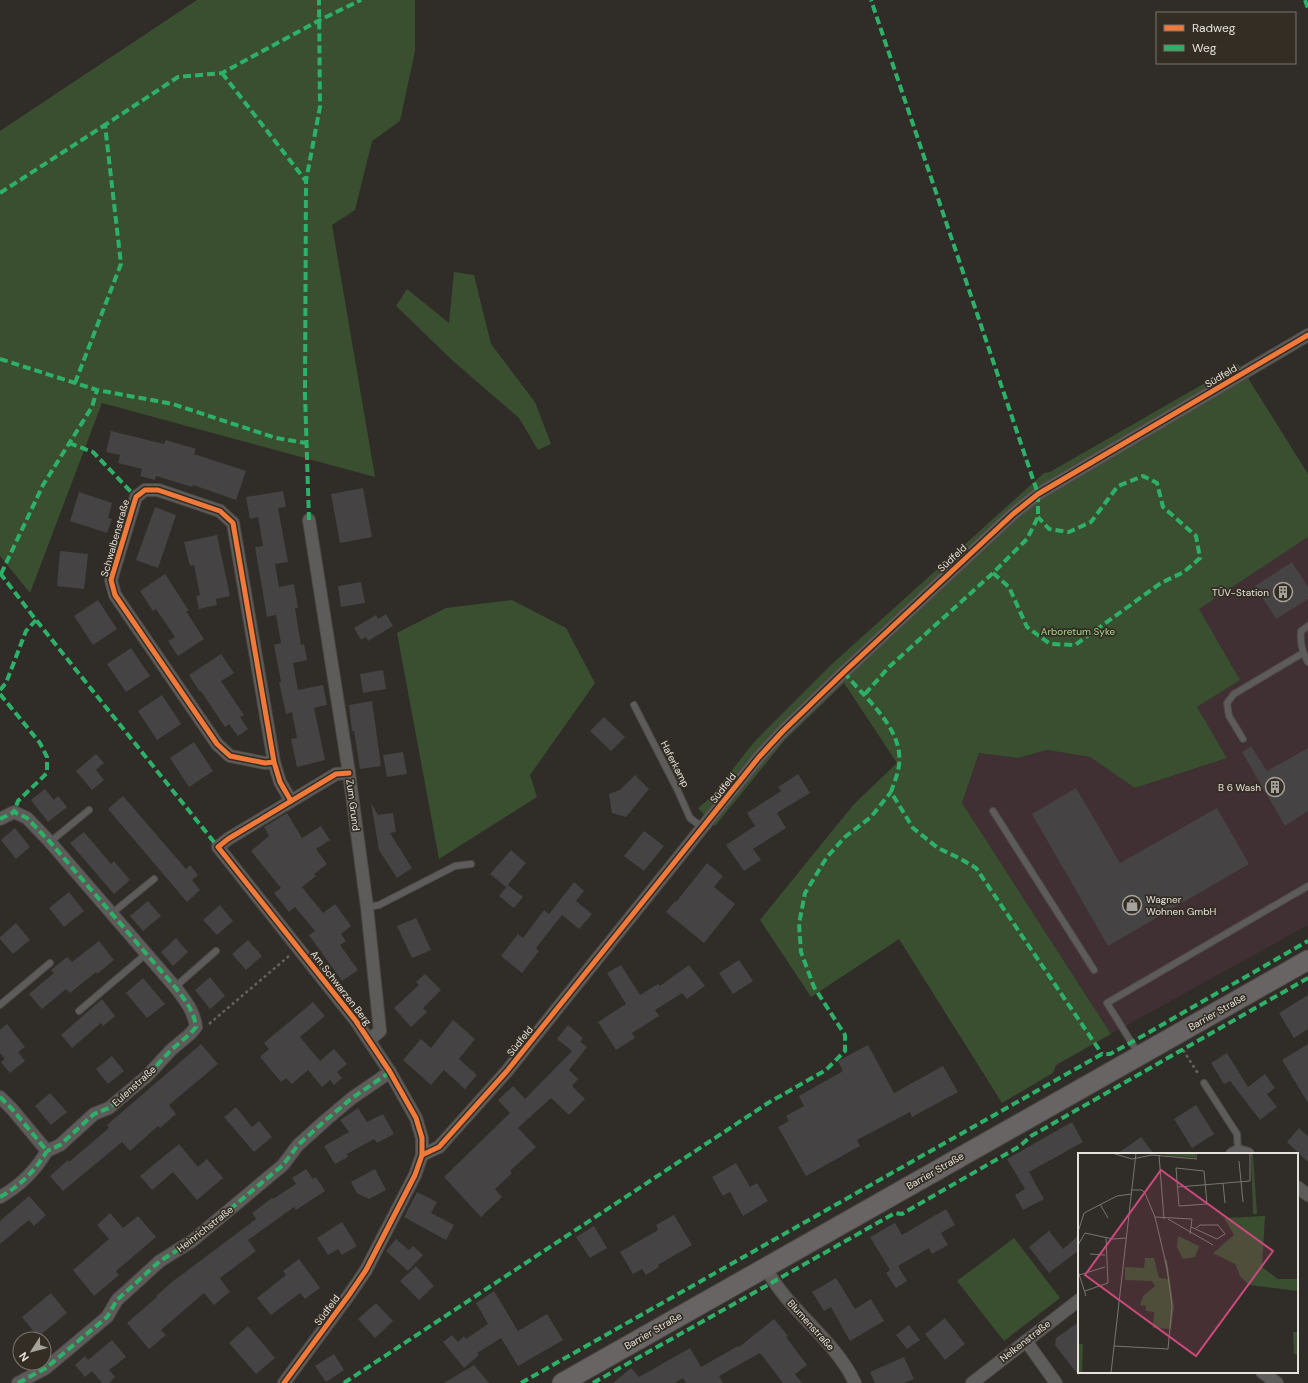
<svg xmlns="http://www.w3.org/2000/svg" width="1308" height="1383" font-family="'DM Sans',sans-serif">
<rect width="100%" height="100%" fill="#302c28"/>
<polygon fill="#402f33" points="1308,537 1308,925 1111,1034 962,803 979,753 1018,758 1047,750 1090,757 1135,788 1227,758 1197,707 1240,680 1198,609"/>
<g fill="#3a4f30">
<polygon points="197,0 415,0 415,51 400,121 372,141 355,210 332,225 375,477 102,403 30,593 0,556 0,131"/>
<polygon points="454,272 474,275 491,344 535,402 551,444 538,450 519,418 452,360 396,306 407,289 449,323"/>
<polygon points="1238,364 1248,378 1308,474 1308,537 1199,609 1240,680 1197,707 1227,758 1135,788 1090,757 1047,750 1018,758 979,753 962,803 1111,1034 1056,1065 1053,1073 1002,1103 899,939 811,997 760,920 854,804 897,763 844,683 784,741 715,826 698,808 709,799 755,741 832,664 1044,473 1050,472"/>
<polygon points="512,600 566,628 595,683 530,775 537,797 439,859 397,633 446,608"/>
<polygon points="1014,1238 1060,1298 1004,1341 957,1281"/>
</g>
<g fill="#454343">
<polygon points="111,431 164,444 166,440 196,449 194,454 246,471 236,500 193,485 192,487 156,476 155,480 140,476 142,469 118,463 120,455 106,452"/>
<polygon points="363,488 372,537 340,543 331,494"/>
<polygon points="283,491 286,507 278,508 288,562 275,564 279,587 294,584 298,608 295,608 301,645 304,644 307,660 293,663 298,690 323,685 327,705 314,708 325,760 297,767 291,739 297,738 292,712 286,714 279,682 281,682 274,645 281,643 276,615 267,617 255,547 263,546 258,517 250,519 246,497"/>
<polygon points="79,492 112,503 108,518 112,519 107,533 70,521"/>
<polygon points="155,507 176,515 158,568 136,560"/>
<polygon points="217,535 230,596 216,599 217,605 199,609 196,596 200,595 194,565 190,566 184,542"/>
<polygon points="60,551 88,554 84,589 57,586"/>
<polygon points="1292,562 1308,587 1308,599 1276,619 1255,586"/>
<polygon points="165,574 189,611 186,611 204,639 178,656 168,641 175,637 156,609 153,611 140,591"/>
<polygon points="361,582 365,603 341,607 338,586"/>
<polygon points="98,600 117,629 93,645 74,616"/>
<polygon points="386,614 393,626 368,641 366,637 361,640 354,628 376,615 378,619"/>
<polygon points="131,648 150,676 126,692 107,664"/>
<polygon points="221,654 234,673 221,681 244,715 240,717 248,729 238,736 229,724 225,727 201,691 200,692 189,675"/>
<polygon points="383,670 386,689 363,693 360,674"/>
<polygon points="162,695 181,724 157,740 138,711"/>
<polygon points="372,701 381,766 360,769 354,731 352,731 349,705"/>
<polygon points="604,717 625,737 611,751 590,731"/>
<polygon points="194,742 213,771 189,787 170,758"/>
<polygon points="1251,746 1267,771 1308,748 1308,811 1285,826 1242,752"/>
<polygon points="403,752 407,774 387,777 383,755"/>
<polygon points="96,754 104,763 96,770 104,780 92,790 76,771"/>
<polygon points="798,774 810,793 777,813 786,828 753,849 761,860 744,871 726,845 755,826 747,813 781,791 778,787"/>
<polygon points="635,775 649,789 626,817 612,813 609,794 620,790"/>
<polygon points="1076,788 1120,863 1217,808 1249,864 1108,946 1032,814"/>
<polygon points="45,789 54,800 58,796 67,807 48,822 31,800"/>
<polygon points="123,796 186,869 190,865 198,875 192,880 200,890 187,902 108,809"/>
<polygon points="371,803 378,815 393,813 396,832 390,833 412,868 397,878 379,850"/>
<polygon points="287,813 302,838 321,826 330,840 316,849 327,864 314,874 316,876 302,887 323,913 335,904 351,926 341,934 346,941 340,945 358,970 342,981 309,935 315,931 295,907 289,912 274,893 281,888 251,851 269,836 264,827"/>
<polygon points="15,828 30,847 16,859 1,840"/>
<polygon points="644,831 664,846 644,871 624,856"/>
<polygon points="84,832 111,864 114,861 130,880 114,894 70,843"/>
<polygon points="511,850 526,863 506,887 490,874"/>
<polygon points="707,863 723,876 714,887 735,904 704,943 666,912 675,901 676,902"/>
<polygon points="574,882 584,891 576,901 592,914 579,929 562,915 536,948 539,951 522,973 501,956 518,934 523,938 544,910 549,914"/>
<polygon points="508,885 523,897 514,908 499,896"/>
<polygon points="69,892 84,911 64,927 49,908"/>
<polygon points="148,901 161,916 143,931 130,916"/>
<polygon points="220,905 233,921 217,935 203,920"/>
<polygon points="416,918 431,950 412,958 397,926"/>
<polygon points="16,923 30,940 13,954 0,939 0,937"/>
<polygon points="176,938 188,952 173,966 161,952"/>
<polygon points="248,940 262,956 246,970 232,954"/>
<polygon points="99,941 114,960 97,974 96,972 70,993 66,989 42,1009 29,994 54,973 51,970 67,957 72,962"/>
<polygon points="739,960 753,981 733,994 719,973"/>
<polygon points="621,965 640,995 658,984 660,986 689,965 705,986 687,999 682,993 655,1010 659,1016 632,1033 635,1038 616,1050 598,1022 626,1004 607,973"/>
<polygon points="425,974 441,990 423,1008 427,1012 411,1027 394,1008 419,985 416,982"/>
<polygon points="210,977 225,996 210,1009 195,990"/>
<polygon points="143,978 165,1004 147,1018 126,993"/>
<polygon points="1308,995 1308,1029 1294,1038 1279,1013"/>
<polygon points="102,999 115,1016 103,1026 101,1023 72,1048 61,1035"/>
<polygon points="313,1002 325,1016 300,1037 320,1061 334,1049 347,1064 337,1072 342,1078 334,1085 330,1080 322,1087 308,1070 292,1084 286,1078 281,1082 260,1057 269,1049 264,1043"/>
<polygon points="453,1020 475,1039 459,1059 477,1075 465,1089 444,1070 431,1085 403,1060 421,1039 431,1048"/>
<polygon points="7,1024 25,1047 18,1052 25,1061 10,1073 1,1062 5,1059 0,1053 0,1030"/>
<polygon points="568,1025 583,1038 580,1042 581,1042 587,1047 569,1070 578,1079 572,1086 585,1099 569,1115 551,1098 518,1128 536,1147 510,1171 512,1173 495,1189 502,1197 481,1217 444,1177 510,1113 498,1100 513,1086 525,1099 572,1051 557,1039"/>
<polygon points="201,1044 218,1064 169,1105 176,1114 160,1128 158,1126 130,1151 122,1142 63,1191 50,1176 68,1160 69,1162 109,1128 107,1125"/>
<polygon points="1308,1044 1308,1103 1282,1060"/>
<polygon points="868,1045 894,1093 943,1066 958,1092 912,1117 910,1112 857,1140 860,1146 806,1176 778,1127 789,1121 786,1116 804,1106 799,1096 843,1071 838,1061"/>
<polygon points="1227,1053 1248,1087 1265,1074 1275,1088 1267,1094 1277,1107 1260,1120 1230,1081 1224,1084 1211,1063"/>
<polygon points="112,1056 124,1071 108,1084 96,1069"/>
<polygon points="50,1093 67,1112 51,1125 35,1106"/>
<polygon points="1196,1105 1214,1134 1192,1148 1174,1119"/>
<polygon points="236,1107 252,1127 259,1121 272,1137 254,1152 224,1117"/>
<polygon points="358,1108 367,1122 383,1114 394,1134 377,1143 374,1139 347,1154 348,1157 335,1164 324,1146 349,1132 340,1120"/>
<polygon points="1072,1122 1083,1142 1029,1172 1044,1199 1023,1210 1015,1195 1025,1189 1007,1159"/>
<polygon points="1299,1128 1308,1136 1308,1162 1287,1142"/>
<polygon points="1141,1137 1154,1154 1117,1154"/>
<polygon points="179,1144 198,1167 207,1159 223,1178 197,1200 173,1172 152,1190 140,1176"/>
<polygon points="736,1163 750,1187 757,1183 768,1201 743,1216 730,1192 723,1196 712,1177"/>
<polygon points="306,1169 313,1179 316,1177 325,1191 296,1210 294,1207 248,1240 256,1251 220,1278 230,1292 214,1305 204,1293 161,1330 166,1335 149,1349 127,1323 157,1297 156,1296 172,1282 256,1219 252,1213 272,1198 273,1199 296,1184 292,1178"/>
<polygon points="375,1169 386,1190 369,1199 357,1193 351,1182"/>
<polygon points="417,1192 437,1202 431,1213 454,1225 446,1240 404,1217"/>
<polygon points="29,1196 46,1215 34,1226 29,1220 0,1244 0,1221"/>
<polygon points="946,1209 955,1225 941,1233 948,1245 932,1254 929,1248 898,1266 907,1281 896,1288 886,1273 890,1270 870,1237 895,1223 902,1235"/>
<polygon points="110,1213 123,1228 138,1216 156,1237 116,1271 119,1275 94,1296 73,1270 109,1239 97,1225"/>
<polygon points="674,1215 692,1245 658,1265 659,1267 646,1275 642,1269 633,1274 620,1252 658,1230 656,1225"/>
<polygon points="342,1222 357,1246 342,1255 338,1249 328,1255 317,1238"/>
<polygon points="594,1226 607,1248 590,1258 576,1237"/>
<polygon points="1049,1231 1063,1249 1079,1235 1079,1250 1049,1273 1029,1247"/>
<polygon points="396,1239 409,1250 413,1246 423,1255 408,1271 386,1251"/>
<polygon points="299,1259 320,1288 305,1299 300,1293 271,1315 257,1298 286,1275 283,1271"/>
<polygon points="416,1266 434,1286 419,1300 400,1281"/>
<polygon points="836,1278 855,1309 871,1299 884,1321 850,1341 831,1307 824,1311 812,1292"/>
<polygon points="494,1291 518,1331 547,1314 563,1340 518,1366 501,1338 477,1353 479,1355 464,1368 443,1342 452,1335 458,1342 464,1336 466,1339 488,1324 476,1303"/>
<polygon points="51,1293 67,1313 38,1337 22,1317"/>
<polygon points="376,1303 393,1321 375,1338 358,1319"/>
<polygon points="945,1318 965,1344 945,1360 925,1334"/>
<polygon points="774,1319 788,1336 786,1337 807,1365 795,1374 802,1383 783,1383 760,1353 719,1376 723,1383 686,1383 683,1378 675,1383 613,1383 631,1368 639,1377 690,1348 701,1367 738,1346 739,1347"/>
<polygon points="1079,1322 1079,1376 1055,1345 1056,1338"/>
<polygon points="909,1325 920,1340 907,1349 896,1335"/>
<polygon points="248,1326 275,1358 256,1374 229,1343"/>
<polygon points="112,1340 126,1357 109,1370 115,1377 109,1383 102,1383 92,1371 85,1377 75,1365 85,1356 88,1360"/>
<polygon points="334,1354 344,1370 326,1382 315,1366"/>
<polygon points="904,1357 914,1379 904,1383 875,1383 870,1372"/>
<polygon points="474,1365 489,1383 444,1383"/>
</g>
<g fill="none" stroke-linecap="round" stroke-linejoin="round">
<g stroke="#4c4945" stroke-width="8">
<g id="service">
<path d="M1308,626L1301,631C1300,643 1302,651 1308,662"/>
<polyline points="634,705 678,791 690,818 703,828"/>
<polyline points="1243,739 1229,716 1227,703 1234,694 1303,653"/>
<polyline points="993,811 1094,970"/>
<polyline points="50,842 89,810"/>
<polyline points="367,907 379,905 455,866 471,864"/>
<polyline points="111,914 154,879"/>
<polyline points="175,987 216,951"/>
<polyline points="0,1005 50,963"/>
<polyline points="79,1011 146,954"/>
<polyline points="1138,1053 1107,1003 1308,886"/>
<polyline points="1204,1083 1237,1134 1238,1151"/>
</g>
</g>
<g stroke="#4c4945" stroke-width="14">
<g id="minor">
<polyline points="309,520 349,773 367,907 380,1031 369,1040"/>
<polyline points="274,762 265,763 230,756 217,744 115,595 111,580 136,497 145,490 158,490 220,511 233,523 274,762 280,782 291,801"/>
<path d="M0,819L14,812L27,818L50,842L175,987C185,1000 194,1011 196,1027L190,1034L171,1050L147,1076L109,1108L94,1114L60,1145L47,1151"/>
<polyline points="0,1097 12,1109 47,1151"/>
<polyline points="1232,1154 1238,1151 1248,1154"/>
<polyline points="422,1155 439,1147 507,1071 759,757 783,731 844,672 1013,514 1038,494 1308,335"/>
<polyline points="1297,1187 1308,1195"/>
<path d="M0,1197C20,1186 35,1171 47,1151"/>
<path d="M766,1268C788,1311 834,1338 855,1383"/>
<polyline points="1026,1341 1056,1383"/>
<polyline points="1262,1372 1277,1383"/>
<polyline points="18,1383 46,1368 107,1317 117,1300 160,1261 192,1241 283,1165 298,1145 327,1119 352,1098 390,1072"/>
<polyline points="284,1383 349,1295 366,1270 415,1175 422,1155 422,1138 416,1118 390,1072 356,1021 218,847 228,839 336,774 349,773"/>
<polyline points="972,1383 1079,1300"/>
</g>
</g>
<g stroke="#4c4945" stroke-width="21">
<polyline id="primary" points="562,1383 1308,960"/>
</g>
<g stroke="#656260" stroke-width="2.5" stroke-dasharray="3 3" stroke-linecap="butt">
<polyline points="209,1024 289,956"/>
<polyline points="1183,1050 1199,1075"/>
</g>
<use href="#service" stroke="#5e5c5b" stroke-width="6"/>
<use href="#minor" stroke="#5e5c5b" stroke-width="12"/>
<use href="#primary" stroke="#676463" stroke-width="19"/>
<g stroke="#2db169" stroke-width="4" stroke-dasharray="8 4" stroke-linecap="butt">
<polyline points="1305,0 1308,8"/>
<polyline points="222,73 306,181"/>
<polyline points="0,193 105,125"/>
<polyline points="0,359 97,390 173,404 276,438 306,443"/>
<polyline points="75,383 121,264 105,125 178,77 222,73 320,20 361,0"/>
<polyline points="69,443 93,452 136,497"/>
<polyline points="309,520 305,395 306,181 320,107 319,0"/>
<polyline points="0,573 36,620 218,847"/>
<polyline points="993,573 1009,587 1027,627 1050,644 1075,645 1161,583 1184,572 1200,558 1196,536 1163,507 1157,483 1143,476 1118,486 1091,522 1069,532 1049,529 1038,517"/>
<polyline points="1,574 43,485 92,407 97,390"/>
<path d="M844,672C864,698 904,728 899,765C898,774 894,783 891,792L913,828L938,848L959,858L976,868L1102,1054"/>
<polyline points="0,690 6,683 26,631 36,620"/>
<polyline points="0,694 40,743 47,757 47,773 18,801 14,812"/>
<polyline points="865,694 889,667 993,573 1027,539 1038,517 1038,494 871,0"/>
<path d="M0,819L14,812L27,818L50,842L175,987C185,1000 194,1011 196,1027L190,1034L171,1050L147,1076L109,1108L94,1114L60,1145L47,1151"/>
<polyline points="0,1097 12,1109 47,1151"/>
<path d="M0,1197C20,1186 35,1171 47,1151"/>
<polyline points="18,1383 46,1368 107,1317 117,1300 160,1261 192,1241 283,1165 298,1145 327,1119 352,1098 390,1072"/>
<polyline points="344,1383 768,1103 826,1070 845,1051 845,1035 814,987 801,952 799,924 805,893 827,857 845,837 871,817 891,792"/>
<polyline points="521,1383 1102,1054 1110,1054 1132,1042 1308,941"/>
<polyline points="593,1383 773,1282 895,1213 902,1214 1020,1146 1031,1136 1308,978"/>
</g>
<g stroke="#332d24" stroke-width="8">
<g id="cycleway">
<polyline points="274,762 265,763 230,756 217,744 115,595 111,580 136,497 145,490 158,490 220,511 233,523 274,762 280,782 291,801"/>
<polyline points="422,1155 439,1147 507,1071 759,757 783,731 844,672 1013,514 1038,494 1308,335"/>
<polyline points="284,1383 349,1295 366,1270 415,1175 422,1155 422,1138 416,1118 390,1072 356,1021 218,847 228,839 336,774 349,773"/>
</g>
</g>
<use href="#cycleway" stroke="#f17a3a" stroke-width="5"/>
</g>
<defs>
<g id="building-ring" transform="scale(1)"><circle r="9.5" fill="#332d24" stroke="#a6a29c" stroke-width="1.5"/><path d="M-4-6H4V6H1V3H-1V6H-4ZM-2.5-4.3h1.7v1.8h-1.7ZM.8-4.3h1.7v1.8H.8ZM-2.5-1h1.7V.8h-1.7ZM.8-1h1.7V.8H.8Z" fill="#a6a29c"/></g>
<g id="shop-ring" transform="scale(1)"><circle r="9.5" fill="#332d24" stroke="#a6a29c" stroke-width="1.5"/><path d="M-5-2.5h2.3a2.7 3.5 0 0 1 5.4 0H5L5.5 6h-11ZM-1.5-2.5h3a1.5 2.3 0 0 0-3 0Z" fill="#a6a29c"/></g>
</defs>
<g fill-rule="evenodd">
<use href="#building-ring" x="1283" y="592"/>
<use href="#building-ring" x="1275" y="787"/>
<use href="#shop-ring" x="1132" y="905"/>
</g>
<g text-anchor="middle" dominant-baseline="central" stroke-width="3.5" stroke-linejoin="round" paint-order="stroke">
<g font-size="10" fill="#e5e1db" stroke="#332d24">
<text transform="translate(1221 376) rotate(-31)">Südfeld</text>
<text transform="translate(115 538) rotate(-74)">Schwalbenstraße</text>
<text transform="translate(952 558) rotate(-43)">Südfeld</text>
<text transform="translate(675 764) rotate(63)">Haferkamp</text>
<text transform="translate(723 788) rotate(-52)">Südfeld</text>
<text transform="translate(353 805) rotate(83)">Zum Grund</text>
<text transform="translate(341 988) rotate(52)">Am Schwarzen Berg</text>
<text transform="translate(1217 1012) rotate(-30)">Barrier Straße</text>
<text transform="translate(520 1041) rotate(-51)">Südfeld</text>
<text transform="translate(134 1086) rotate(-42)">Eulenstraße</text>
<text transform="translate(935 1171) rotate(-30)">Barrier Straße</text>
<text transform="translate(205 1229) rotate(-38)">Heinrichstraße</text>
<text transform="translate(327 1310) rotate(-53)">Südfeld</text>
<text transform="translate(811 1325) rotate(48)">Blumenstraße</text>
<text transform="translate(653 1331) rotate(-30)">Barrier Straße</text>
<text transform="translate(1025 1341) rotate(-38)">Nelkenstraße</text>
</g>
<g font-size="10" fill="#e5e1db" stroke="#332d24" text-anchor="end">
<text x="1269" y="592">TÜV-Station</text>
<text x="1261" y="787">B 6 Wash</text>
<text x="1146" y="899" text-anchor="start">Wagner<tspan x="1146" dy="12">Wohnen GmbH</tspan></text>
</g>
<g font-size="10" fill="#a2d88c" stroke="#332d24">
<text x="1078" y="631">Arboretum Syke</text>
</g>
</g>
<g transform="translate(1078 1153)">
<rect width="220" height="220" fill="#302c28"/>
<path d="M88,0H119V5L88,2ZM173,0L175,2L179,61H175ZM187,63L184,114L200,126H220V138L171,132L162,123L157,111L135,100L156,82L146,65ZM100,83L121,93L117,104L105,106L99,94ZM67,105H76L81,125L90,126L86,107H89L96,154L93,176L75,175L76,159L68,158V153L62,152L65,143L77,133L74,128L47,127V114L66,115ZM215,179H220V201H216ZM0,191H5L4,220H0Z" fill="#3a4f30"/>
<path fill="none" stroke="#787470" stroke-width="1" d="M34,0L54,6L74,2L119,6M81,2L86,66M161,8L165,49M98,15L126,18L129,51L101,53ZM145,30L147,50M100,34L172,28V0M22,51L30,65M77,64L114,66L112,81M90,66L135,92M113,74L139,86L147,81L140,72H122L118,75M1,76L6,60L39,43L53,41M0,92L7,80L35,86L48,85M12,101L27,102M0,118L8,143M1,122L27,114M7,138L30,130L28,85M36,193L90,196L94,153L89,115L77,64L67,40L64,37H53M33,220L58,0"/>
<path fill="#cb4a7b" fill-opacity="0.15" stroke="#cb4a7b" stroke-width="2" d="M83,17L195,98L118,203L7,122Z"/>
<rect width="220" height="220" fill="none" stroke="#e5e1db" stroke-width="2"/>
</g>
<rect x="1156" y="12" width="140" height="52" fill="#332d24" stroke="#7a756d"/>
<rect x="1164" y="25" width="20" height="6" fill="#f17a3a" stroke="#7a756d"/>
<text x="1192" y="32" font-size="12" fill="#e5e1db">Radweg</text>
<rect x="1164" y="45" width="20" height="6" fill="#2db169" stroke="#7a756d"/>
<text x="1192" y="52" font-size="12" fill="#e5e1db">Weg</text>
<g transform="translate(32 1351) rotate(234)"><circle r="19" fill="#332d24" stroke="#7a756d"/>
<path d="M0-3L7 15L0 10L-7 15Z" fill="#a6a29c"/>
<text y="-6" font-size="11" font-weight="bold" text-anchor="middle" fill="#e5e1db">N</text>
</g>
</svg>
